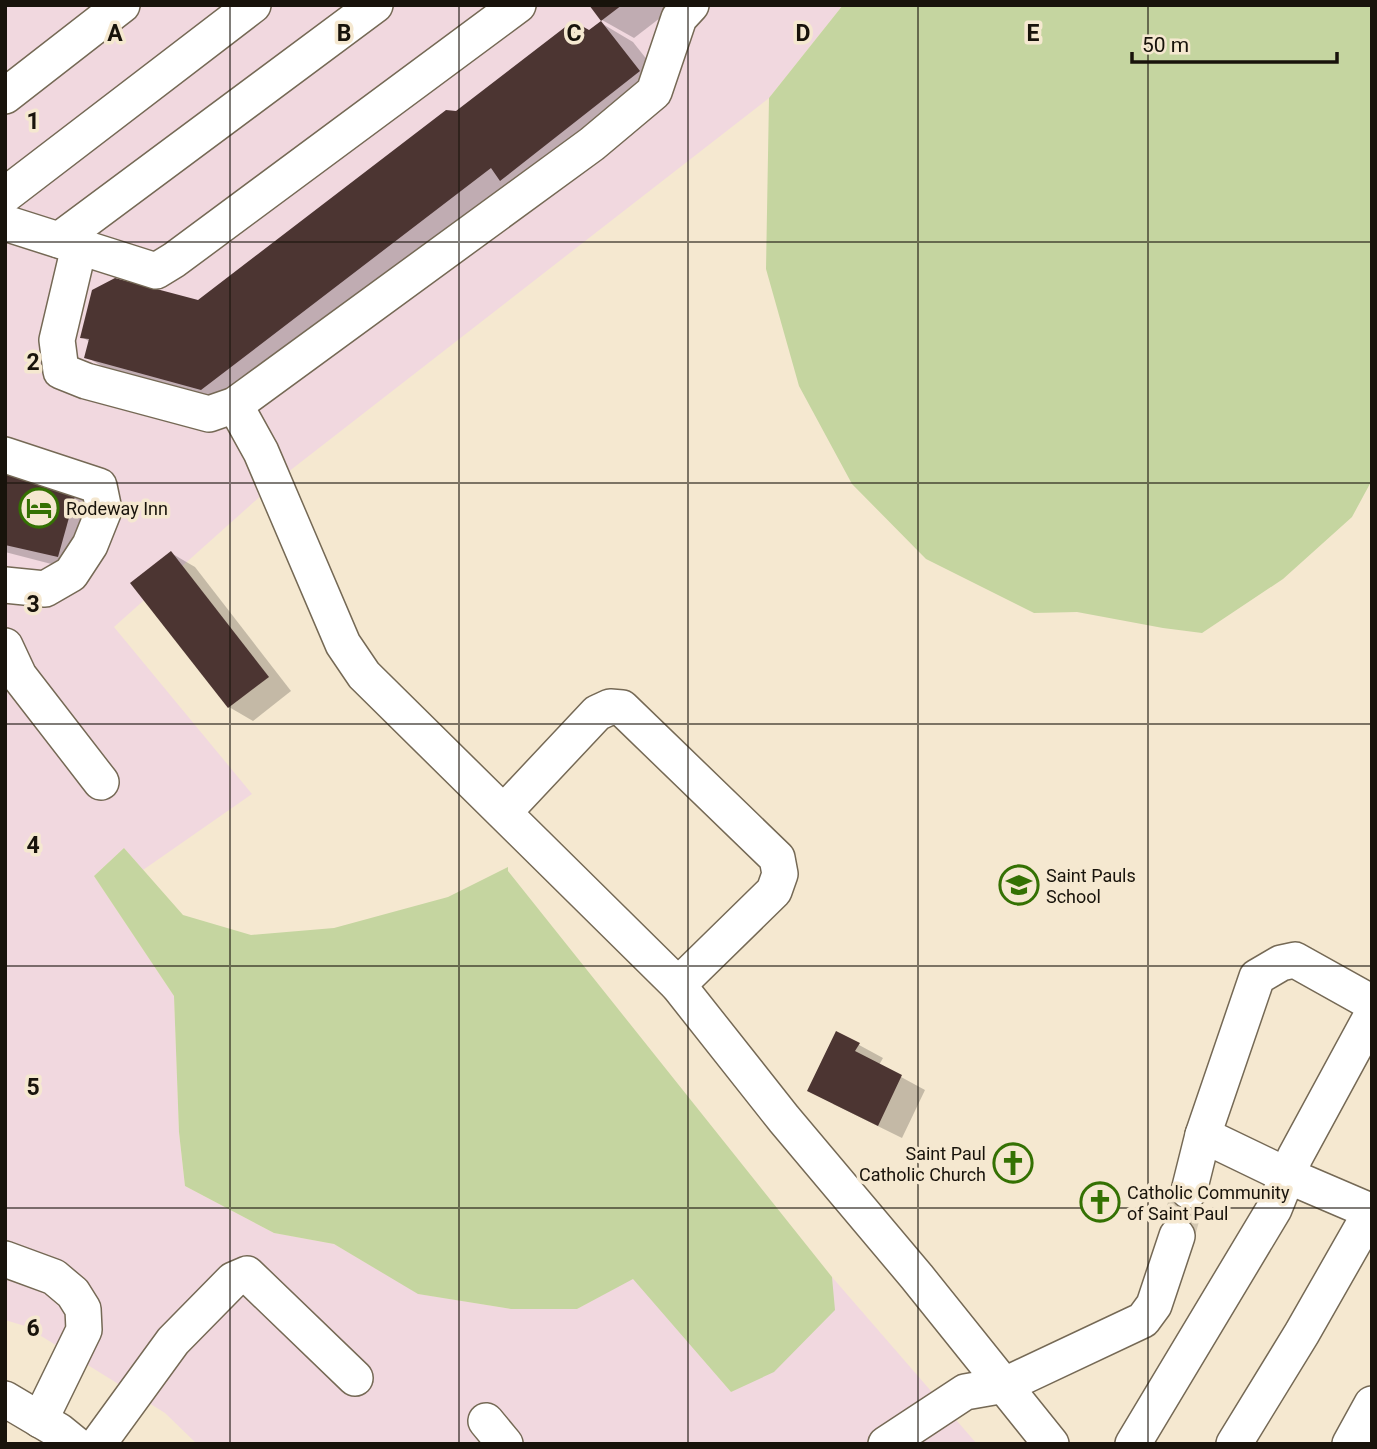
<svg xmlns="http://www.w3.org/2000/svg" width="1377" height="1449" font-family="Roboto,sans-serif">
<rect width="100%" height="100%" fill="#f5e8d0"/>
<polygon fill="#f1d8df" points="5,5 843,5 769,98 283,476 114,627 252,794 143,870 124,848 94,876 174,996 179,1132 185,1186 274,1233 334,1244 419,1294 511,1309 577,1309 633,1278 731,1392 834,1310 832,1277 977,1444 197,1444 165,1413 25,1326 5,1320"/>
<g fill="#c5d5a0">
<polygon points="843,5 1372,5 1372,480 1352,517 1283,579 1202,633 1163,628 1077,612 1034,613 926,559 852,484 799,386 766,269 769,98"/>
<polygon points="124,848 183,915 251,935 334,928 448,897 508,867 508,871 832,1277 835,1310 774,1372 731,1392 633,1279 577,1309 511,1309 418,1294 334,1244 274,1233 185,1186 179,1132 174,996 94,876"/>
</g>
<g fill="#0003">
<polygon points="591,5 677,5 634,38 602,20"/>
<polygon points="601,23 633,42 671,90 234,407 118,375 86,357 90,342 82,337 199,302 456,113"/>
<polygon points="5,473 76,491 108,509 90,574 5,552"/>
<polygon points="171,553 195,567 291,691 253,721 229,707 132,583"/>
<polygon points="837,1033 883,1058 879,1065 925,1090 902,1138 833,1104"/>
</g>
<g fill="#4c3532">
<polygon points="589,5 622,5 601,21"/>
<polygon points="573,21 589,30 601,21 640,71 500,181 491,168 201,390 84,358 89,339 80,338 92,290 115,278 198,300 446,110 456,111"/>
<polygon points="5,470 77,489 58,557 5,545"/>
<polygon points="171,551 269,677 228,708 130,583"/>
<polygon points="836,1031 860,1043 855,1051 902,1075 878,1126 807,1091"/>
</g>
<g fill="none" stroke-linecap="round" stroke-linejoin="round">
<polyline stroke="#d4c8b2" stroke-width="35" stroke-dasharray="35 18" stroke-linecap="butt" points="1177,1236 1189,1191"/>
<g stroke="#756955" stroke-width="38">
<g id="minor">
<polyline points="5,96 122,5"/>
<polyline points="5,195 253,5"/>
<polyline points="5,223 156,271 174,260 518,5"/>
<polyline points="59,240 375,5"/>
<polyline points="79,247 57,340 61,371 86,381 209,414 235,405 592,144 654,92 679,18 691,5"/>
<polyline points="235,405 261,452 343,644 364,675 678,985 784,1119 917,1277 1051,1444"/>
<polyline points="5,455 99,486 104,510 90,545 71,574 45,589 5,585"/>
<polyline points="5,646 19,676 101,782"/>
<polyline points="504,812 597,713 610,707 622,708 777,858 780,874 774,891 678,985"/>
<polyline points="1189,1191 1203,1135"/>
<polyline points="1363,1208 1286,1175 1203,1135 1257,977 1281,963 1295,960 1372,1003"/>
<polyline points="5,1259 54,1277 73,1293 83,1309 84,1330 40,1420"/>
<polyline points="5,1399 59,1431 75,1444"/>
<polyline points="486,1421 505,1444"/>
<polyline points="98,1444 173,1341 233,1280 247,1274 355,1378"/>
<polyline points="886,1444 965,1392 1005,1385 1143,1320 1154,1305 1177,1236"/>
<polyline points="1133,1444 1274,1209 1295,1157 1372,1015"/>
<polyline points="1234,1444 1302,1333 1371,1212"/>
<polyline points="1350,1444 1372,1404"/>
</g>
</g>
<use href="#minor" stroke="#fff" stroke-width="35"/>
</g>
<path fill="none" stroke="#18130b" stroke-width="2" stroke-opacity="0.55" d="M230,5V1444M459,5V1444M688,5V1444M918,5V1444M1148,5V1444M5,242H1372M5,483H1372M5,724H1372M5,966H1372M5,1208H1372"/>
<defs>
<g id="hotel-ring" transform="scale(2.0125)"><circle r="9.5" fill="#f5e8d0" stroke="#347103" stroke-width="1.5"/><path d="M-6-4.5h1.5V1H6V5H4.5V3h-9V5H-6ZM-4 0a1.8 1.8 0 1 1 3.6 0ZM.5 0V-2.5h3Q6-2.5 6 0Z" fill="#347103"/></g>
<g id="school-ring" transform="scale(2.0125)"><circle r="9.5" fill="#f5e8d0" stroke="#347103" stroke-width="1.5"/><path d="M0-5L7-2L0 1L-7-2ZM-4 1L0 2.5L4 1V4Q0 6-4 4Z" fill="#347103"/></g>
<g id="church-ring" transform="scale(2.0125)"><circle r="9.5" fill="#f5e8d0" stroke="#347103" stroke-width="1.5"/><path d="M-1.2-6h2.4v3.5h3.3v2.4h-3.3V6h-2.4V-.1h-3.3v-2.4h3.3Z" fill="#347103"/></g>
</defs>
<g fill-rule="evenodd">
<use href="#hotel-ring" x="39" y="508"/>
<use href="#school-ring" x="1019" y="885"/>
<use href="#church-ring" x="1013" y="1163"/>
<use href="#church-ring" x="1100" y="1202"/>
</g>
<g text-anchor="middle" dominant-baseline="central" stroke-width="7" stroke-linejoin="round" paint-order="stroke">
<g font-size="18" fill="#18130b" stroke="#f5e8d0" text-anchor="start">
<text x="66" y="508">Rodeway Inn</text>
<text x="1046" y="875">Saint Pauls<tspan x="1046" dy="21">School</tspan></text>
<text x="986" y="1153" text-anchor="end">Saint Paul<tspan x="986" dy="21">Catholic Church</tspan></text>
<text x="1127" y="1192">Catholic Community<tspan x="1127" dy="21">of Saint Paul</tspan></text>
</g>
</g>
<g font-size="23" text-anchor="middle" font-weight="bold" fill="#18130b" stroke="#f5e8d0" stroke-width="7" stroke-linejoin="round" paint-order="stroke">
<text x="115" y="41">A</text>
<text x="344" y="41">B</text>
<text x="574" y="41">C</text>
<text x="803" y="41">D</text>
<text x="1033" y="41">E</text>
<text x="33" y="129">1</text>
<text x="33" y="370">2</text>
<text x="33" y="612">3</text>
<text x="33" y="853">4</text>
<text x="33" y="1095">5</text>
<text x="33" y="1336">6</text>
</g>
<rect width="1377" height="1449" fill="none" stroke="#18130b" stroke-width="14"/>
<path d="M1132 52v10h205v-10" fill="none" stroke="#18130b" stroke-width="3.5"/>
<text x="1142" y="52" font-size="21" fill="#18130b" stroke="#f5e8d0" stroke-width="5" paint-order="stroke">50 m</text>
</svg>
